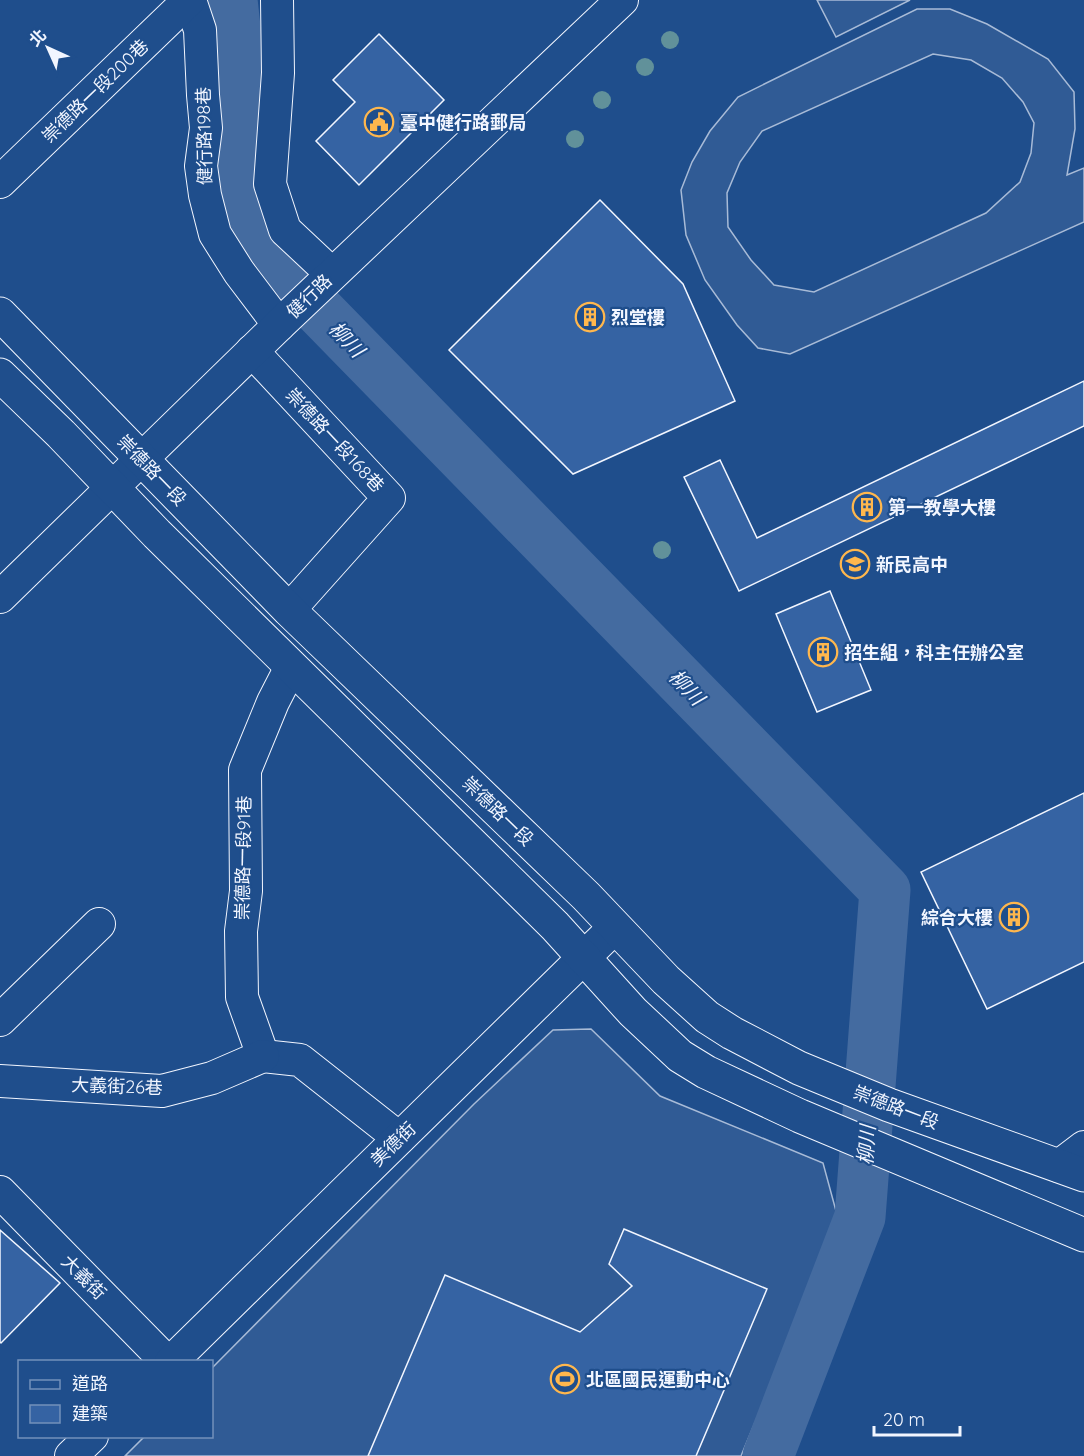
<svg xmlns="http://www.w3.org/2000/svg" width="1084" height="1456" font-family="Quicksand,'Noto Sans TC',sans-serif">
<rect width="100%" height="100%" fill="#1f4e8c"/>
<g fill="#305b95" stroke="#a8bbd7" stroke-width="1.5" fill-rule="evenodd">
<polygon points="817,0 910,0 836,37"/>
<path d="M917,9H950L987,24L1048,59L1074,92L1075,129L1067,175L1084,168V222L790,354L758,348L737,325L705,280L686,235L681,190L692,162L710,131L738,97ZM933,54L971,60L1002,78L1023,102L1034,123L1031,153L1020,182L986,213L814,292L774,285L751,260L728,227L727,193L740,162L762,131Z"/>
<polygon points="591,1029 660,1096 823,1163 839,1222 741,1456 125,1456 144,1437 212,1436 212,1368 474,1104 553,1030"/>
</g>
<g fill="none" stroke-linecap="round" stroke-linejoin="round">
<polyline stroke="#446ba0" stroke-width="51" points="232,0 239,63 228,183 268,258 885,890 860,1217 768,1456"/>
</g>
<g fill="#3563a3" stroke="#f2f6ff" stroke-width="1.5">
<polygon points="379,34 444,100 359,185 316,141 355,102 333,80"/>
<polygon points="600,200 683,284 735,401 573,474 449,350"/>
<polygon points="1084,381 1084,426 739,591 684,477 720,460 757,538"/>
<polygon points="830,591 871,690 817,712 776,614"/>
<polygon points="1084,793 1084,962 987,1009 921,872"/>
<polygon points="624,1229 767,1289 696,1456 368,1456 445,1275 580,1332 632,1286 609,1264"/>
<polygon points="0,1230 60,1283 1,1343 0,1342"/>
</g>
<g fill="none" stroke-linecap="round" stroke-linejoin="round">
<g stroke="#f2f6ff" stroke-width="34">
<g id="minor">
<polyline points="190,0 200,30 203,95 206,128 201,166 205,195 215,234 239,272 279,325"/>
<polyline points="277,0 278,73 270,184 285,230 332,274"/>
<polyline points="0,182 189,0"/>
<polyline points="252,351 389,498 289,610"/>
<polyline points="0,597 279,325 622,0"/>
<polyline points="0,1020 99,924"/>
<polyline points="263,1056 242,997 241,931 246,891 245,770 273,702 291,667"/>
<polyline points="263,1056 300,1060 399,1138"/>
<polyline points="0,1081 162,1091 212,1078 263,1056"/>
<polyline points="1059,1166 1084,1147"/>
<polyline points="0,1192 167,1362"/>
<polyline points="171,1362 615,927"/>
<polyline points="71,1456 92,1436"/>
</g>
</g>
<g stroke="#f2f6ff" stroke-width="35">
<g id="major">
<polyline points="0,314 289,610 586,896 666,980 707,1017 732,1033 799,1068 889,1105 1084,1175"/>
<polyline points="0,375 61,434 157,534 555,926 633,1012 680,1056 706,1072 800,1116 1084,1235"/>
</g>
</g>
<use href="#minor" stroke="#1f4e8c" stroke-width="32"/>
<use href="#major" stroke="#1f4e8c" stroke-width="33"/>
</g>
<g fill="#61919a">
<circle cx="670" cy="40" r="9"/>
<circle cx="645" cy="67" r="9"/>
<circle cx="602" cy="100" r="9"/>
<circle cx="575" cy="139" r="9"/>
<circle cx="662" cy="550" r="9"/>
</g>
<defs>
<g id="civic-ring" transform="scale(1.5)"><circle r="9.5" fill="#1f4e8c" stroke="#ffb74d" stroke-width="1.5"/><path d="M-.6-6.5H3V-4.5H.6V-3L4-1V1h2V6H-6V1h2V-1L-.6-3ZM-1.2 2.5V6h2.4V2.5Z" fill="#ffb74d"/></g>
<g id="building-ring" transform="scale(1.5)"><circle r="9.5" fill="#1f4e8c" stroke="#ffb74d" stroke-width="1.5"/><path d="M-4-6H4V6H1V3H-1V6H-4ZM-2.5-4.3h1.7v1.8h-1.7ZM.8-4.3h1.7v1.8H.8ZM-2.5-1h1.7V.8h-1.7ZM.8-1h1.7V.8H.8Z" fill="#ffb74d"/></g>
<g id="school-ring" transform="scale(1.5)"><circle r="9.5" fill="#1f4e8c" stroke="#ffb74d" stroke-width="1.5"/><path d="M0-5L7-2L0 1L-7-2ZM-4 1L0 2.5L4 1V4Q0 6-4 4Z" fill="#ffb74d"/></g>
<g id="stadium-ring" transform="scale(1.5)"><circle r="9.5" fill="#1f4e8c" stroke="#ffb74d" stroke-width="1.5"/><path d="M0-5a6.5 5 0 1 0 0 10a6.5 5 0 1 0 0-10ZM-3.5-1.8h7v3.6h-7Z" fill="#ffb74d"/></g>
</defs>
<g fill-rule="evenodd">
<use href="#civic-ring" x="379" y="122"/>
<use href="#building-ring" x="590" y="317"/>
<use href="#building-ring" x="867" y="507"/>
<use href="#school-ring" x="855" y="564"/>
<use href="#building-ring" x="823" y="652"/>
<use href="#building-ring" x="1014" y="917"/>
<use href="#stadium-ring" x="565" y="1379"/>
</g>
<g text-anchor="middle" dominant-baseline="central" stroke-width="4.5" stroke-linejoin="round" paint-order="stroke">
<g font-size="18" fill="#f2f6ff" stroke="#1f4e8c">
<text transform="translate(95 91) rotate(-44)">崇德路一段200巷</text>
<text transform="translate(204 136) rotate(-91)">健行路198巷</text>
<text transform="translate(309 296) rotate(-44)">健行路</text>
<text transform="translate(335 440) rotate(47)">崇德路一段168巷</text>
<text transform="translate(152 470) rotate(46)">崇德路一段</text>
<text transform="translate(498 811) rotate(44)">崇德路一段</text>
<text transform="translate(243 858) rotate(-89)">崇德路一段91巷</text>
<text transform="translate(117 1086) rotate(2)">大義街26巷</text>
<text transform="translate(896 1107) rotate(21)">崇德路一段</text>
<text transform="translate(393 1144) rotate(-44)">美德街</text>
<text transform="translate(84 1277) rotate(45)">大義街</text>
</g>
<g font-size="18" font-weight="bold" fill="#f2f6ff" stroke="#1f4e8c" text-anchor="start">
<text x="400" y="122">臺中健行路郵局</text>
<text x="611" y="317">烈堂樓</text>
<text x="888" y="507">第一教學大樓</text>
<text x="876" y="564">新民高中</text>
<text x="844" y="652">招生組，科主任辦公室</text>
<text x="993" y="917" text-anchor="end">綜合大樓</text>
<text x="586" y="1379">北區國民運動中心</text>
</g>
<g font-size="20" font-style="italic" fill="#f2f6ff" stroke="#1f4e8c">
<text transform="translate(347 339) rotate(46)">柳川</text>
<text transform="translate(687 687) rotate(46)">柳川</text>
<text transform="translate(866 1145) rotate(-86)">柳川</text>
</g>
</g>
<rect x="18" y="1360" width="195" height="78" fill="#1f4e8c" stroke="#7391ba" stroke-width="1.5"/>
<rect x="30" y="1380" width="30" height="9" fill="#1f4e8c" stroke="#7391ba" stroke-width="1.5"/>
<text x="72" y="1390" font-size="18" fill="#f2f6ff">道路</text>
<rect x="30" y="1405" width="30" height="18" fill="#3563a3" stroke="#7391ba" stroke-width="1.5"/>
<text x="72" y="1420" font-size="18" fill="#f2f6ff">建築</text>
<g transform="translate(48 48) rotate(315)" stroke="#1f4e8c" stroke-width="4.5" paint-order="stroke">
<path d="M0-4.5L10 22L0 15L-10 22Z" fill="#f2f6ff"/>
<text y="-9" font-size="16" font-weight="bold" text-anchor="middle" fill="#f2f6ff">北</text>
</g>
<path d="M874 1426v9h86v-9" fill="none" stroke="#f2f6ff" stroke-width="3"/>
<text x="883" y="1426" font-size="18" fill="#f2f6ff" stroke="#1f4e8c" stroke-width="4.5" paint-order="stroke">20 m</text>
</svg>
